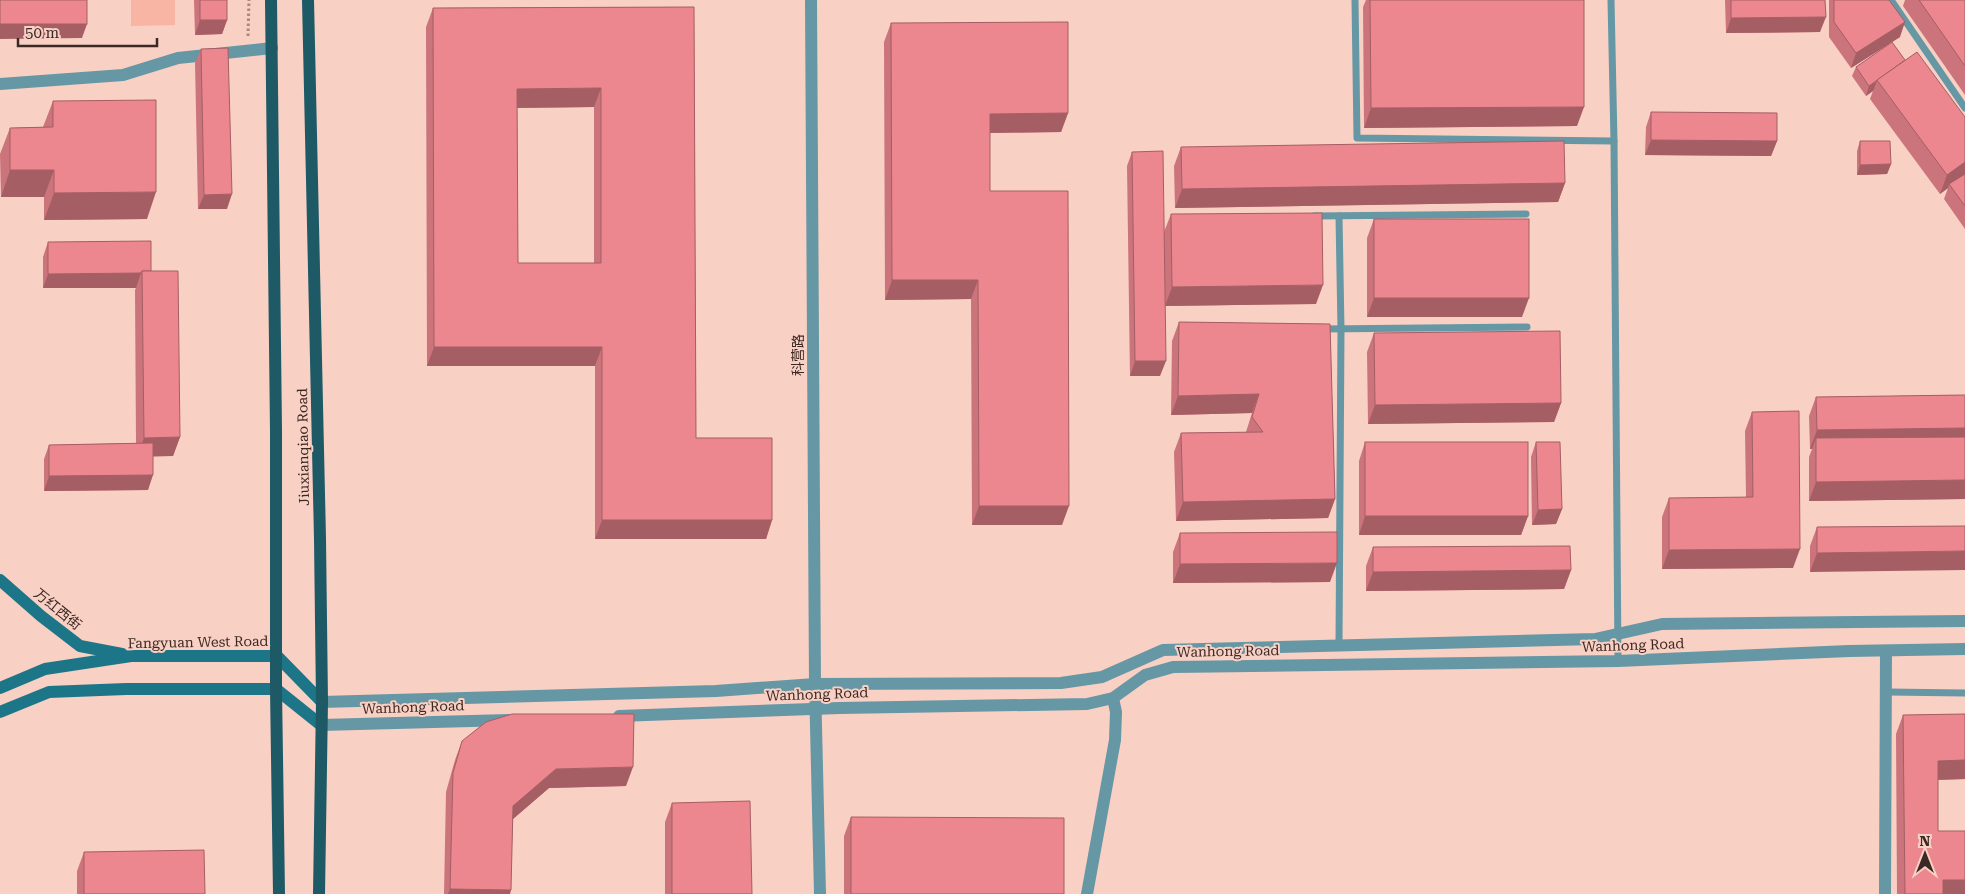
<svg xmlns="http://www.w3.org/2000/svg" width="1965" height="894" font-family="'Roboto Serif','Noto Sans SC',serif">
<rect width="100%" height="100%" fill="#f9d0c4"/>
<polygon fill="#f8b5a4" points="131,0 175,0 175,25 131,26"/>
<g fill="none" stroke-linecap="round" stroke-linejoin="round">
<polyline stroke="#a8887f" stroke-width="3" stroke-dasharray="2.5 2.5" stroke-linecap="butt" points="248,36 249,0"/>
<g stroke="#6697a4" stroke-width="7">
<polyline points="1355,0 1357,138 1614,141"/>
<polyline points="1611,0 1614,141 1618,661"/>
<polyline points="1891,0 1965,108"/>
<polyline points="1314,216 1526,214"/>
<polyline points="1339,216 1341,329 1339,645"/>
<polyline points="1322,329 1527,327"/>
<polyline points="1887,692 1965,693"/>
</g>
<g stroke="#6697a4" stroke-width="12">
<polyline points="811,0 815,684 820,894"/>
<polyline points="0,84 123,75 178,58 272,48"/>
<polyline points="1087,894 1115,740 1116,712 1113,698"/>
<polyline points="1885,894 1886,651"/>
</g>
<g stroke="#6697a4" stroke-width="12">
<polyline points="322,702 716,691 815,684 1061,683 1102,677 1163,650 1595,639 1662,624 1965,621"/>
<polyline points="619,716 840,708 1087,704 1113,698 1145,675 1173,667 1618,661 1849,651 1965,649"/>
<polyline points="321,725 509,720"/>
</g>
<g stroke="#1d7688" stroke-width="12">
<polyline points="0,580 41,616 80,646 122,654"/>
<polyline points="0,688 45,669 131,656 277,656 322,702"/>
<polyline points="0,712 49,692 126,689 276,689 321,725"/>
</g>
<g stroke="#1e5966" stroke-width="12">
<polyline points="271,0 276,431 276,689 279,894"/>
<polyline points="308,0 320,539 322,702 319,894"/>
</g>
</g>
<g fill="#cb747b" fill-rule="evenodd">
<polygon points="194,0 227,0 227,20 222,34 195,35"/>
<polygon points="1366,0 1370,0 1577,126 1364,128 1363,7"/>
<polygon points="1725,0 1825,0 1820,32 1726,33"/>
<polygon points="1829,0 1889,0 1900,37 1851,68 1829,37"/>
<polygon points="1905,0 1965,0 1965,95 1903,6"/>
<path d="M694,7L696,438L772,520L766,539H595V366H427L426,27L433,8ZM594,107V263H518L517,108Z"/>
<polygon points="891,23 1068,113 1061,132 990,133 990,191 1062,525 972,525 971,299 885,300 884,42"/>
<polygon points="201,49 227,209 198,209 195,63"/>
<polygon points="1905,60 1965,117 1965,229 1944,199 1948,188 1940,194 1870,99 1873,91 1866,96 1852,76 1856,67"/>
<polygon points="53,101 147,219 44,220 44,197 1,197 0,154 10,128 43,127"/>
<polygon points="1651,112 1777,141 1771,156 1645,155 1646,127"/>
<polygon points="1860,141 1891,164 1887,174 1857,175 1857,151"/>
<polygon points="1181,147 1565,183 1558,202 1175,208 1174,166"/>
<polygon points="1132,152 1164,232 1171,214 1316,304 1165,306 1160,376 1130,376 1127,166"/>
<polygon points="1374,219 1522,317 1367,317 1367,238"/>
<polygon points="48,242 151,271 180,437 173,456 153,456 148,490 44,491 44,459 49,445 136,443 135,290 136,288 43,288 43,257"/>
<polygon points="1179,322 1330,324 1335,499 1328,518 1176,521 1174,452 1181,433 1246,432 1252,413 1171,415 1172,341"/>
<polygon points="1374,333 1561,403 1554,422 1368,424 1367,352"/>
<polygon points="1965,395 1965,499 1809,501 1809,457 1812,449 1810,449 1809,416 1816,397"/>
<polygon points="1752,412 1793,568 1662,569 1662,517 1669,498 1746,497 1745,431"/>
<polygon points="1365,442 1528,516 1521,535 1359,535 1359,461"/>
<polygon points="1536,442 1562,509 1556,524 1532,525 1531,457"/>
<polygon points="1965,526 1810,572 1810,546 1817,527"/>
<polygon points="1180,533 1330,582 1173,583 1173,552"/>
<polygon points="1373,547 1571,570 1564,589 1366,591 1366,566"/>
<polygon points="1965,714 1965,779 1938,780 1938,831 1965,894 1897,894 1896,734 1903,715"/>
<polygon points="462,741 626,786 549,788 513,819 510,894 444,894 446,792 455,760"/>
<polygon points="672,803 752,894 665,894 665,822"/>
<polygon points="851,817 1064,894 844,894 844,836"/>
<polygon points="84,852 205,894 77,894 77,871"/>
</g>
<g fill="#a55e64">
<polygon points="1826,17 1820,32 1726,33 1731,18"/>
<polygon points="200,20 227,20 222,34 195,35"/>
<polygon points="1905,22 1900,37 1851,68 1856,53"/>
<polygon points="0,24 87,24 82,38 0,39"/>
<polygon points="1877,81 1873,91 1866,96 1869,86"/>
<polygon points="601,88 594,107 510,108 517,89"/>
<polygon points="1584,107 1577,126 1364,128 1371,108"/>
<polygon points="1068,113 1061,132 983,133 990,114"/>
<polygon points="1651,140 1777,141 1771,156 1645,155"/>
<polygon points="1965,162 1965,176 1949,184 1948,188 1940,194 1947,175"/>
<polygon points="1891,164 1887,174 1857,175 1860,165"/>
<polygon points="10,170 54,170 44,197 1,197"/>
<polygon points="1565,183 1558,202 1175,208 1182,189"/>
<polygon points="156,192 147,219 44,220 54,193"/>
<polygon points="232,194 227,209 198,209 204,195"/>
<polygon points="141,273 136,288 43,288 48,274"/>
<polygon points="892,280 978,280 971,299 885,300"/>
<polygon points="1323,285 1316,304 1165,306 1172,287"/>
<polygon points="1374,298 1529,298 1522,317 1367,317"/>
<polygon points="434,347 602,347 595,366 427,366"/>
<polygon points="1135,361 1166,361 1160,376 1130,376"/>
<polygon points="1259,394 1252,413 1171,415 1178,396"/>
<polygon points="1561,403 1554,422 1368,424 1375,405"/>
<polygon points="1965,428 1965,447 1816,438 1812,449 1810,449 1817,430"/>
<polygon points="180,437 173,456 137,457 144,438"/>
<polygon points="153,475 148,490 44,491 49,476"/>
<polygon points="1965,480 1965,499 1809,501 1816,482"/>
<polygon points="1335,499 1328,518 1176,521 1183,502"/>
<polygon points="979,506 1069,506 1062,525 972,525"/>
<polygon points="1562,509 1556,524 1532,525 1538,510"/>
<polygon points="1365,516 1528,516 1521,535 1359,535"/>
<polygon points="602,520 772,520 766,539 595,539"/>
<polygon points="1800,549 1793,568 1662,569 1669,550"/>
<polygon points="1965,551 1965,570 1810,572 1817,553"/>
<polygon points="1337,563 1330,582 1173,583 1180,564"/>
<polygon points="1571,570 1564,589 1366,591 1373,572"/>
<polygon points="1965,760 1965,779 1931,780 1938,761"/>
<polygon points="633,767 626,786 549,788 506,825 513,806 556,769"/>
<polygon points="1943,880 1965,880 1965,894 1938,894"/>
<polygon points="450,889 511,890 510,894 448,894"/>
</g>
<g fill="#ec878f" stroke="#a55e64" fill-rule="evenodd">
<rect x="0" y="0" width="87" height="24"/>
<rect x="200" y="0" width="27" height="20"/>
<polygon points="1370,0 1584,0 1584,107 1371,108"/>
<polygon points="1731,0 1825,0 1826,17 1731,18"/>
<polygon points="1834,0 1889,0 1905,22 1856,53 1834,22"/>
<polygon points="1919,0 1965,0 1965,66"/>
<path d="M694,7L696,438H772V520H602V347H434L433,8ZM601,88V263H518L517,89Z"/>
<polygon points="1068,22 1068,113 990,114 990,191 1068,191 1069,506 979,506 978,280 892,280 891,23"/>
<polygon points="1892,42 1905,60 1869,86 1856,67"/>
<polygon points="228,48 232,194 204,195 201,49"/>
<polygon points="1917,52 1965,117 1965,162 1947,175 1877,80"/>
<polygon points="156,100 156,192 54,193 54,170 10,170 10,128 53,127 53,101"/>
<polygon points="1651,112 1777,113 1777,141 1651,140"/>
<polygon points="1564,141 1565,183 1182,189 1181,147"/>
<polygon points="1860,141 1890,141 1891,164 1860,165"/>
<polygon points="1163,151 1166,361 1135,361 1132,152"/>
<polygon points="1965,174 1965,206 1949,184"/>
<polygon points="1322,213 1323,285 1172,287 1171,214"/>
<rect x="1374" y="219" width="155" height="79"/>
<polygon points="151,241 151,271 142,271 141,273 48,274 48,242"/>
<polygon points="142,271 178,271 180,437 144,438"/>
<polygon points="1179,322 1330,324 1335,499 1183,502 1181,433 1263,432 1252,417 1259,394 1178,396"/>
<polygon points="1560,331 1561,403 1375,405 1374,333"/>
<polygon points="1965,395 1965,428 1817,430 1816,397"/>
<polygon points="1799,411 1800,549 1669,550 1669,498 1753,497 1752,412"/>
<polygon points="1965,437 1965,480 1816,482 1816,438"/>
<rect x="1365" y="442" width="163" height="74"/>
<polygon points="1536,442 1560,442 1562,509 1538,510"/>
<polygon points="153,443 153,475 49,476 49,445"/>
<polygon points="1965,526 1965,551 1817,553 1817,527"/>
<polygon points="1337,532 1337,563 1180,564 1180,533"/>
<polygon points="1570,546 1571,570 1373,572 1373,547"/>
<polygon points="512,714 634,714 633,767 556,769 513,806 511,890 450,889 453,773 462,741 486,722"/>
<polygon points="1965,714 1965,760 1938,761 1938,831 1965,831 1965,880 1943,880 1943,894 1905,894 1903,715"/>
<polygon points="750,801 752,894 672,894 672,803"/>
<polygon points="851,817 1064,818 1064,894 851,894"/>
<polygon points="204,850 205,894 84,894 84,852"/>
</g>
<g text-anchor="middle" dominant-baseline="central" stroke-width="4" stroke-linejoin="round" paint-order="stroke">
<g font-size="14" fill="#3c2923" stroke="#f9d0c4">
<text transform="translate(798 355) rotate(-90)">科营路</text>
<text transform="translate(303 447) rotate(-91)">Jiuxianqiao Road</text>
<text transform="translate(58 609) rotate(39)">万红西街</text>
<text transform="translate(198 642) rotate(-1)">Fangyuan West Road</text>
<text transform="translate(1633 645) rotate(-2)">Wanhong Road</text>
<text transform="translate(1228 651) rotate(-1)">Wanhong Road</text>
<text transform="translate(817 694) rotate(-2)">Wanhong Road</text>
<text transform="translate(413 707) rotate(-2)">Wanhong Road</text>
</g>
</g>
<g transform="translate(1925 854)" stroke="#f9d0c4" stroke-width="4" paint-order="stroke">
<path d="M0-4L9 19L0 12L-9 19Z" fill="#3c2923"/>
<text y="-8" font-size="14" font-weight="bold" text-anchor="middle" fill="#3c2923">N</text>
</g>
<path d="M18 38v8h139v-8" fill="none" stroke="#3c2923" stroke-width="2.5"/>
<text x="25" y="38" font-size="15" fill="#3c2923" stroke="#f9d0c4" stroke-width="4" paint-order="stroke">50 m</text>
</svg>
